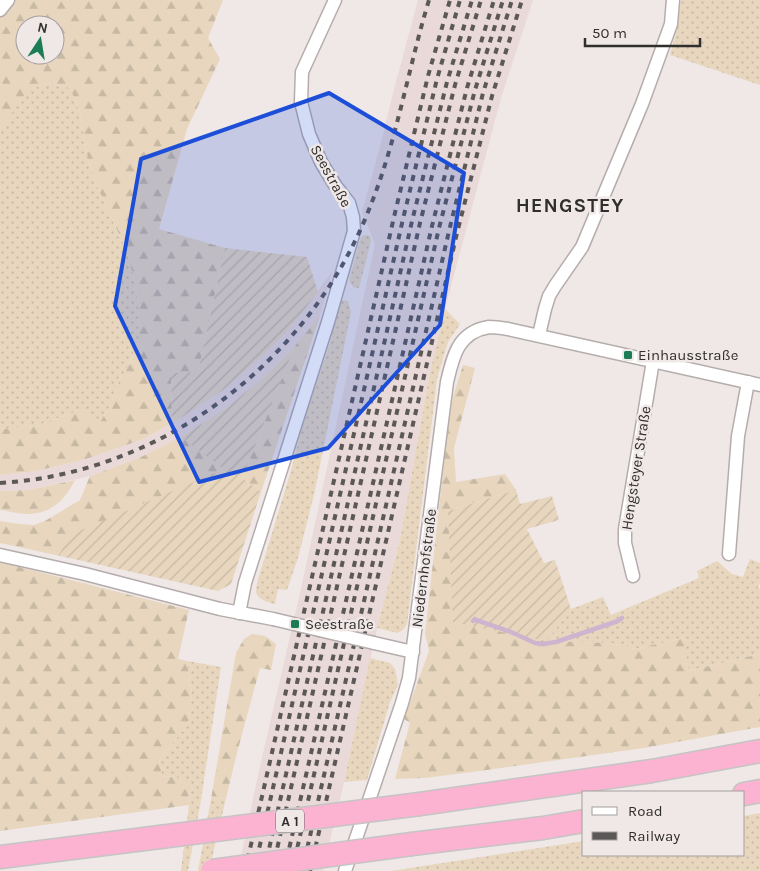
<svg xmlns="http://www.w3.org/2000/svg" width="760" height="871" font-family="Karla,sans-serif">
<defs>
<pattern id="grass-dots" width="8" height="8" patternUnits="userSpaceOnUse" patternTransform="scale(1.25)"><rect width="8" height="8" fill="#e8d7be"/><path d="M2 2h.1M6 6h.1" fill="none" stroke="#c7b9a4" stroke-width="1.8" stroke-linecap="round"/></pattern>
<pattern id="forest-firs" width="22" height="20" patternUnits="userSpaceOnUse" patternTransform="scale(1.25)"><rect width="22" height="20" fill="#e8d7be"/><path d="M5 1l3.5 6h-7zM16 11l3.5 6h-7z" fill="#c7b9a4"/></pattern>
<pattern id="garden-furrows" width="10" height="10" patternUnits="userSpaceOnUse" patternTransform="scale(1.25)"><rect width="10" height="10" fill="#e8d7be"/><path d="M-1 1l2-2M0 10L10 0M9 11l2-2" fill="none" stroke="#c7b9a4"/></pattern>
</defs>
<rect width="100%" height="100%" fill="#efe8e7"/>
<g fill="#e9d9d8">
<polygon points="418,0 533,0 501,98 445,309 429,377 400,540 377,628 344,782 323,871 238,871 258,775 301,589 375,244 362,212 382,139 393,93"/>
<polygon points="332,272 320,316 295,346 266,375 229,406 181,437 139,458 90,476 29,490 0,491 0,475 36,471 83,460 141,440 181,418 223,390 258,360 285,334"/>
</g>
<g fill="url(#grass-dots)">
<polygon points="681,0 760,0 760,85 670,55 676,33"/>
<polygon points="53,83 70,88 80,113 88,160 97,186 125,247 133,274 138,302 139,337 133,354 126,371 120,379 110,406 100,422 89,422 83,409 36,426 0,429 0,130 27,90 42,85"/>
<polygon points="365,235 370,236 371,241 359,288 353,287 349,280 361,237"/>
<path d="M340,300L348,301L351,312L314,495L298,558L287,590L278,589L275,604C268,602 258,600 256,592C256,592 257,584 257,583L292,467L302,427L330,343Z"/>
<polygon points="445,309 460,324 448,342 437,379 407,624 403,630 397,633 377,628 400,540 429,377"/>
<polygon points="750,559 760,563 760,583 758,588 760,589 760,654 688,671 684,638 635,649 611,643 546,641 571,609 603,597 611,615 699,578 697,571 717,561 732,574 743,577"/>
<polygon points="370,658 390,663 395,669 398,685 390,702 367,780 344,782"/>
<polygon points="187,661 221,667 201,800 188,871 181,871 189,805 188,785 176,777 162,776 159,760 188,724 192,694"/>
<polygon points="226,798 209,871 198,871 211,799"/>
<polygon points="760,813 760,871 391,871 584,841 584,855 744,855 744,816"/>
</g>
<g fill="url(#forest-firs)" fill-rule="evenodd">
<path d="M0,0H223L208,38L220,59L187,129L159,229L225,248L198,372L171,374L172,420L181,418L141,440L83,460L36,471L0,475V429L36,426L83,409L90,412V421L100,422L110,406L120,379L126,371L133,354L139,337L138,302L133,274L125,247L97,186L88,160L80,113L70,88L53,83L42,85L28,90L0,130ZM25,25H55V55H25Z"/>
<polygon points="320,316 261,492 242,478 295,346"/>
<polygon points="463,365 475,368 454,448 456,482 505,474 516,490 448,511 535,638 546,641 611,643 634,649 685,638 688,671 760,654 760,727 644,748 472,772 425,778 395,779 410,723 404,719 429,651 425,634 448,427 453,397"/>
<polygon points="181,437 225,469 66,537 60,556 0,543 0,521 20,524 34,525 45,521 80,500 90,476 139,458"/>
<path d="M75,480C65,500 51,514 27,514C18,514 9,511 0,510V491L29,490Z"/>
<polygon points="0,562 189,610 178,659 187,661 192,694 188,724 159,760 162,776 176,777 188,785 189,805 0,831"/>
<polygon points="252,634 265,636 276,644 271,670 260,668 238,749 226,798 211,799 236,653 244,639"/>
</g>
<g fill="url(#garden-furrows)">
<polygon points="225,248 307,257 318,292 285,334 258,360 223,390 181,418 172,420 171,373 198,372"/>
<polygon points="295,346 242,478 261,492 231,584 218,591 60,556 65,537 224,469 181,437 229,406 266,375"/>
<polygon points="516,490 520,504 552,496 559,520 527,529 544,563 555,560 571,609 546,641 453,622 448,511"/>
</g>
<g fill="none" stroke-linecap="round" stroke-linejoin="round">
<polyline stroke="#ceb5cf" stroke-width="4.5" points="473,621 475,619 476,620 511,632 535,643 543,644 556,642 618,621 622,618"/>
<g stroke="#b4adac" stroke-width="15">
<g id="street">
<polyline points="0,10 8,0"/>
<polyline points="539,335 545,309 549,296 555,286 582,247 642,104 671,24 673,0"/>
<polyline points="729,554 738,436 748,382"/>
<polyline points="0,555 85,574 220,609 273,619"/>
<polyline points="633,576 625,543 625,529 653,361"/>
<polyline points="239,613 245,583 328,322 354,231 353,217 349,203 335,185 321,162 309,134 301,102 302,72 335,0"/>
<polyline points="374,643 413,652"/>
<path d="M345,871L402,703L409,678L447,382C453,356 458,332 489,327C495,327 502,328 508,329L760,385"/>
</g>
</g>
<g stroke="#c5c4c4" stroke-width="25">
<g id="highway">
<polyline points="744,794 760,791"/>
<polyline points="420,804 652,771 760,751"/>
<polyline points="412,844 543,828 584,821"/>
<polyline points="0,857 160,837"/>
</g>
</g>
<use href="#street" stroke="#fff" stroke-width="12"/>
<use href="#highway" stroke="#fbb3d1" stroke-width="22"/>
<g stroke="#5c5858" stroke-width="4" stroke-dasharray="6 6" stroke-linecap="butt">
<path d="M0,483C165,473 311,359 370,207C397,140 408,69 429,0"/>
<polyline points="245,871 394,217 428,76 450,0"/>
<polyline points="254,871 403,219 437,79 460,0"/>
<polyline points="264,871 412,221 447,82 472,0"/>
<polyline points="272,871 420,223 455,85 481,0"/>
<polyline points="284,871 432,226 467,88 494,0"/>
<polyline points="292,871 439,228 475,90 503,0"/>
<polyline points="302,871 449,231 483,93 512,0"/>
<polyline points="310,871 457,233 492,96 522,0"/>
</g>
<g stroke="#b4adac" stroke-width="15" stroke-linecap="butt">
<polyline id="street-bridge" points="273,619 374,643"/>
</g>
<g stroke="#c5c4c4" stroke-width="25" stroke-linecap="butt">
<g id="highway-bridge">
<polyline points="160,837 420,804"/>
<polyline points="212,871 412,844"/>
</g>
</g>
<use href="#street-bridge" stroke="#fff" stroke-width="12"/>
<use href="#highway-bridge" stroke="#fbb3d1" stroke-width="22"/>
</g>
<path fill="#1d4ed8" fill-opacity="0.2" stroke="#1d4ed8" stroke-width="4" stroke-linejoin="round" d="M329,93L464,173L440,325L328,448L199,482L115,306L141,159Z"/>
<g fill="#1c7c54" stroke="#efe8e7" stroke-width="2">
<rect x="623" y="350" width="10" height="10" rx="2.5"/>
<rect x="290" y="619" width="10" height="10" rx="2.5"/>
</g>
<g text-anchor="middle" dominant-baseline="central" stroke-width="5" stroke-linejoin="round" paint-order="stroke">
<rect fill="#efe8e7" stroke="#6a6666" stroke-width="1" x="276" y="809.5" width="28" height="23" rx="4"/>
<g font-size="14" font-weight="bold" fill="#312e2e">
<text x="290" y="821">A 1</text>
</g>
<g font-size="15" fill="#312e2e" stroke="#efe8e7">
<text transform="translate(331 176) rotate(61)">Seestraße</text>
<text transform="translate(636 468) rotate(-81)">Hengsteyer Straße</text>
<text transform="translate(424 568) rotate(-83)">Niedernhofstraße</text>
</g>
<g font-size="15" fill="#312e2e" stroke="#efe8e7" text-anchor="start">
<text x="638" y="355">Einhausstraße</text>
<text x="305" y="624">Seestraße</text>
</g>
<g font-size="20" font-weight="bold" letter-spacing="1" fill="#312e2e" stroke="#efe8e7">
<text x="570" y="205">HENGSTEY</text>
</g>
</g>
<rect x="582" y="791" width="162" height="65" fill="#efe8e7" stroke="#a39e9d"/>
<rect x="592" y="807" width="25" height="8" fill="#ffffff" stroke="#a39e9d"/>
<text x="628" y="816" font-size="15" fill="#312e2e">Road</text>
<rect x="592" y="832" width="25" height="8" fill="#5c5858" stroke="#a39e9d"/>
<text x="628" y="841" font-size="15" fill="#312e2e">Railway</text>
<g transform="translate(40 40) rotate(12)"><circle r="24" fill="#efe8e7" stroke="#a39e9d"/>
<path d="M0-4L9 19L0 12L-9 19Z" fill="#1c7c54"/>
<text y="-8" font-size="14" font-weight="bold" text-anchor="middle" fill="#312e2e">N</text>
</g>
<path d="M585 38v8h115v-8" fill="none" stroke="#312e2e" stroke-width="2.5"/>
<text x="592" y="38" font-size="15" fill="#312e2e" stroke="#efe8e7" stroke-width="4" paint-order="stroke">50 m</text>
</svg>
